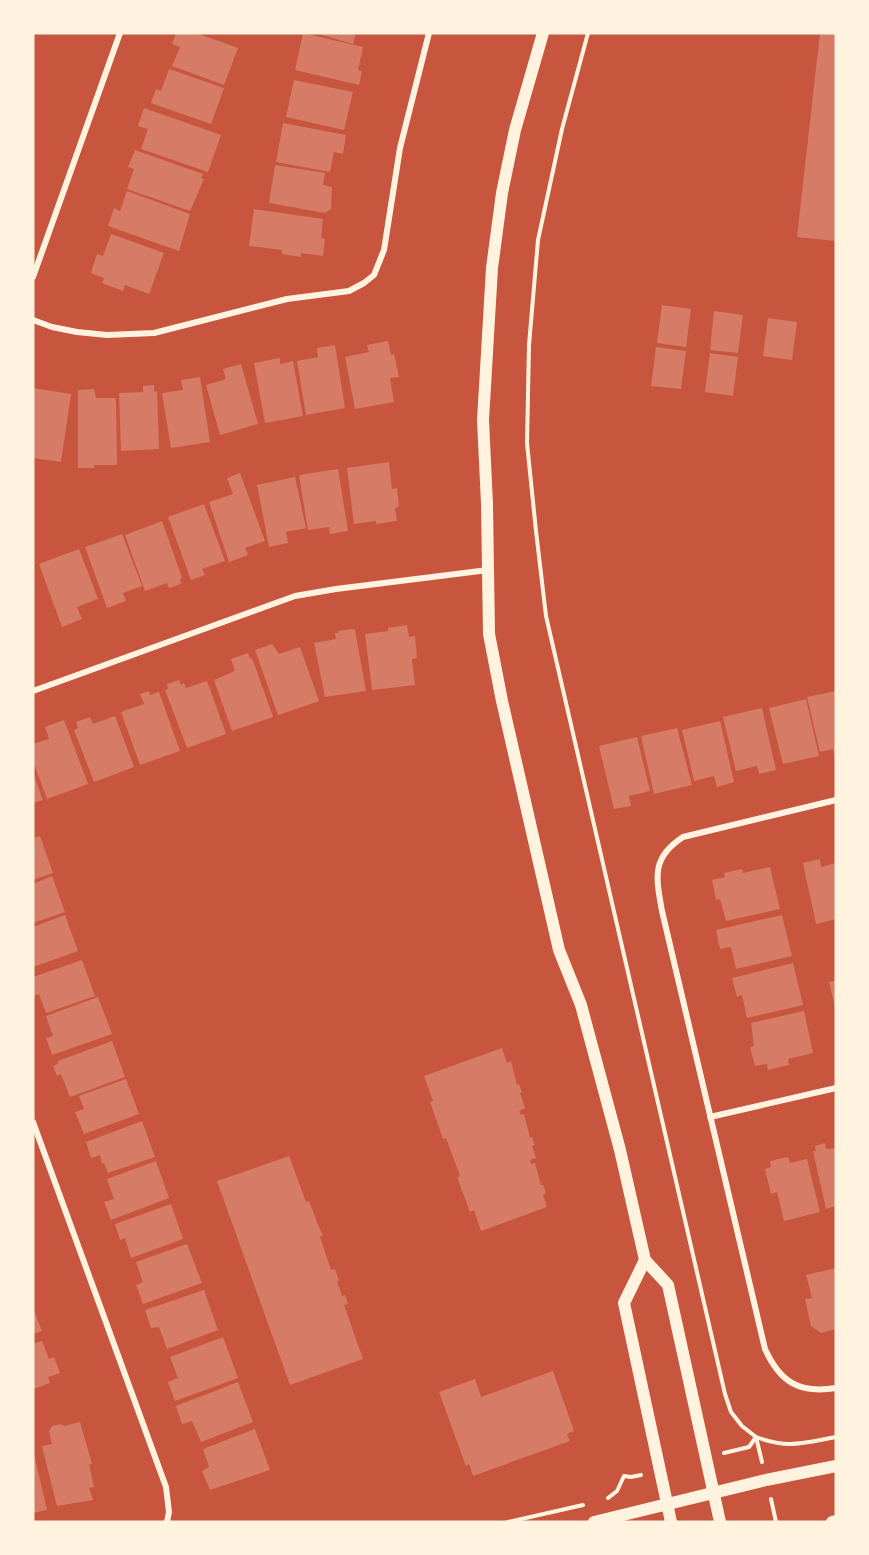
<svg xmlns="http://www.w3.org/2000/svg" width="869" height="1555" font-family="Figtree,sans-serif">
<rect width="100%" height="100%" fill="#c8553d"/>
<g fill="#d67c66">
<polygon points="176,33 196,33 238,48 224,85 172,66 180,47 172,44"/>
<polygon points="303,33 363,47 358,70 362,71 359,85 295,70"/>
<polygon points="316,33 356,33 353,44"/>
<polygon points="820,33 836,33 836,241 797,237"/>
<polygon points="169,69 224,88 211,124 151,103 156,89 161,91"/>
<polygon points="294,80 353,92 344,130 286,117"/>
<polygon points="144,108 221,135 208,172 141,149 148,129 138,126"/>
<polygon points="283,123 346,135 343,154 334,152 330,172 276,162"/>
<polygon points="135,150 203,174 201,178 204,179 190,211 127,189 134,169 128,167"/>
<polygon points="275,165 325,173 323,185 332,187 331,209 325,213 269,203"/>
<polygon points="127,191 190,214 179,251 108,226 114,208 120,211"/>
<polygon points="254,209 323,219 321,238 325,239 323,256 301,253 301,257 282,254 282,250 249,246"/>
<polygon points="111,234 164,253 149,294 125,285 123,291 102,283 104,278 91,273 97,254 103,256"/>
<polygon points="662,305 691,309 686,347 657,343"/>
<polygon points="714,311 743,315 738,353 710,350"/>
<polygon points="768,318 797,322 792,360 763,356"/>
<polygon points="388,341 391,355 394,354 399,377 390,378 394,402 355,409 345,357 369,352 367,345"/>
<polygon points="335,345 345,408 306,415 297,361 318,357 317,348"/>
<polygon points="656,347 686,351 681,389 651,386"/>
<polygon points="710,353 738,357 733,396 705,392"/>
<polygon points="280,358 280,364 293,361 303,416 265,423 254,363"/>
<polygon points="241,364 258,424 220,435 206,385 226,379 223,369"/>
<polygon points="200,377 210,442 171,448 162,393 183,390 181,380"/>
<polygon points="154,385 154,392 157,391 159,449 121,451 119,393 143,392 143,386"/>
<polygon points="33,388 71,394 61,462 33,458"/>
<polygon points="94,389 96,398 116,398 117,465 94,465 94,468 78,468 78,390"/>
<polygon points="389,462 392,489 397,488 399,507 395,508 397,521 376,524 376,521 354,524 347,468"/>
<polygon points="338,469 348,531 330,534 329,527 308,530 299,475"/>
<polygon points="240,473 265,541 245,548 248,555 229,562 209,502 233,494 227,478"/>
<polygon points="295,477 306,528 286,532 288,543 269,547 257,485"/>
<polygon points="204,504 225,561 202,569 205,575 191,580 168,517"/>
<polygon points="162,521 182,578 180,579 181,584 169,588 167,583 145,591 125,535"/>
<polygon points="122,534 142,586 123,593 126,601 107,608 85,547"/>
<polygon points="79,549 98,599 77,607 82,619 62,627 39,564"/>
<polygon points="407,625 409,637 415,636 417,658 412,659 415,685 372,690 365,634 388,631 388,628"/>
<polygon points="352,629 355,630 366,691 325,697 314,643 336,639 335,633 339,633 338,631"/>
<polygon points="272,644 279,654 300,647 319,701 278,715 255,650"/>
<polygon points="248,653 250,659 252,658 273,717 232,731 214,680 235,671 231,659"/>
<polygon points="179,680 181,685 184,683 186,688 207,681 226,734 187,748 165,690 168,689 167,684"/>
<polygon points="149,691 150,695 159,692 180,751 140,765 121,712 144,704 140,694"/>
<polygon points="836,691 836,756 835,756 833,749 820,752 807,697"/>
<polygon points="806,699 819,756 783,764 769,708"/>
<polygon points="762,708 776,770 759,774 757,766 736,771 723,717"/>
<polygon points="115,716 134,767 94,782 74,730 78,728 76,722 90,717 93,724"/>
<polygon points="64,720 88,784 47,799 33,761 33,744 49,739 45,727"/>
<polygon points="720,721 734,782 717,787 714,776 694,781 682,730"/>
<polygon points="677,728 692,785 654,794 641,736"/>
<polygon points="637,737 650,791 629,796 631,806 614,809 599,746"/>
<polygon points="33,773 43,800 33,803"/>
<polygon points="40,836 53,873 33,880 33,838"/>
<polygon points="820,859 821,867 836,863 836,919 816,924 803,863"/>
<polygon points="770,867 780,909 726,921 720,899 716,900 712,880 725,877 724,873 742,869 743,873"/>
<polygon points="52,876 65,912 33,923 33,884"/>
<polygon points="65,915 78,951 33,967 33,927"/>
<polygon points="782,915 792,956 736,969 731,947 720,949 716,930"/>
<polygon points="82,960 95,996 46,1013 39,994 33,996 33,977"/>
<polygon points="793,963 803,1005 747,1018 742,995 737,997 732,978"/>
<polygon points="836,981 836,1006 835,1007 829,982"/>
<polygon points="98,997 112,1034 52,1055 46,1038 53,1036 46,1016"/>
<polygon points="804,1011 813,1053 788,1059 789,1065 768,1070 767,1064 755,1066 750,1047 754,1046 751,1023"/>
<polygon points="112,1041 125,1077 70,1097 61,1074 57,1076 53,1066 58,1064 58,1061"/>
<polygon points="502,1048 507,1063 511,1061 517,1085 519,1084 522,1092 520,1093 525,1108 519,1111 521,1115 524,1114 530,1138 532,1137 535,1145 532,1146 536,1158 530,1160 531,1164 535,1163 541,1185 543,1185 546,1193 543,1195 547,1207 481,1231 474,1210 470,1212 457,1177 460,1176 446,1138 443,1139 430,1102 433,1101 424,1076"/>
<polygon points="126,1079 139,1114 84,1134 75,1112 84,1109 79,1096"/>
<polygon points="142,1121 155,1157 108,1173 104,1163 102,1164 100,1155 91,1158 86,1142"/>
<polygon points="825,1143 826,1149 836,1148 836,1206 826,1209 813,1151 816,1151 815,1146"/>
<polygon points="289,1156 306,1202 309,1201 319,1227 323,1235 320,1237 331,1270 335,1269 339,1280 337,1281 342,1296 345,1295 348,1304 344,1305 363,1359 290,1385 217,1181"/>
<polygon points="788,1157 790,1163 807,1159 820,1212 784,1221 777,1192 771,1194 765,1169 771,1167 770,1161"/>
<polygon points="156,1161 169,1198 111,1220 104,1202 114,1199 107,1179"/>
<polygon points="171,1204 183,1239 131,1258 125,1238 120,1240 115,1224"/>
<polygon points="187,1244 202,1283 143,1304 136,1285 143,1282 136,1262"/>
<polygon points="836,1268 836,1329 821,1333 811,1326 805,1299 812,1298 806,1275"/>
<polygon points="204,1290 218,1330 167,1349 159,1327 151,1328 145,1310"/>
<polygon points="33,1308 42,1331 33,1334"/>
<polygon points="223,1337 238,1378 175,1401 168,1382 178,1378 170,1357"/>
<polygon points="42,1341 49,1359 54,1357 60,1373 48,1377 50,1383 33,1389 33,1344"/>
<polygon points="553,1371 574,1431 567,1434 570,1441 473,1476 469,1464 466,1466 439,1392 475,1379 481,1397"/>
<polygon points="238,1382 253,1422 201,1442 192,1421 182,1424 176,1406"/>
<polygon points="80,1422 92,1464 89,1464 94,1487 89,1488 93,1500 57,1506 42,1446 52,1444 49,1431 52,1426 61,1424 64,1426"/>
<polygon points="255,1429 270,1470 210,1490 202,1471 209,1467 203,1449"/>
<polygon points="34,1454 47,1510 33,1513 33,1455"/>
</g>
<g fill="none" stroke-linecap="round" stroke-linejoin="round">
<g stroke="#fff3e0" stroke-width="4">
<polyline points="588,33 562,129 538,240 529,345 527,443 536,531 546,616 725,1394 731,1412 742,1426 756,1437 762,1462"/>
<path d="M724,1453L749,1447L756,1437C788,1449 803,1443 836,1437"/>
<polyline points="608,1498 617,1491 624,1476 631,1477 641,1475"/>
<polyline points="771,1499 776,1522"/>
<polyline points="508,1522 583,1505"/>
</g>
<g stroke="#fff3e0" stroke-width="6">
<polyline points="33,277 120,33"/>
<polyline points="33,320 52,327 77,332 107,335 154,333 287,299 349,291 364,283 374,275 384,250 400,148 429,33"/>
<polyline points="33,691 295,596 336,589 488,570"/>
<path d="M836,800L683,837C651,858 656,877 662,911L765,1349C780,1382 799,1394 836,1388"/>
<polyline points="710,1117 836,1088"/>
<polyline points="33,1122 166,1487 169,1512 167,1522"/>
</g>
<g stroke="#fff3e0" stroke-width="12">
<polyline points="543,33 515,130 502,193 492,268 483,420 487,504 489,634 502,701 559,950 581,1005 620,1150 645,1260 668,1285 720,1522"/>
<polyline points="645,1260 624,1303 671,1522"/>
<polyline points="594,1522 766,1480 836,1466"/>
<polyline points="832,1522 836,1521"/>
</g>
</g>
<rect width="869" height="1555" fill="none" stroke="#fff3e0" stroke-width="69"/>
</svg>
